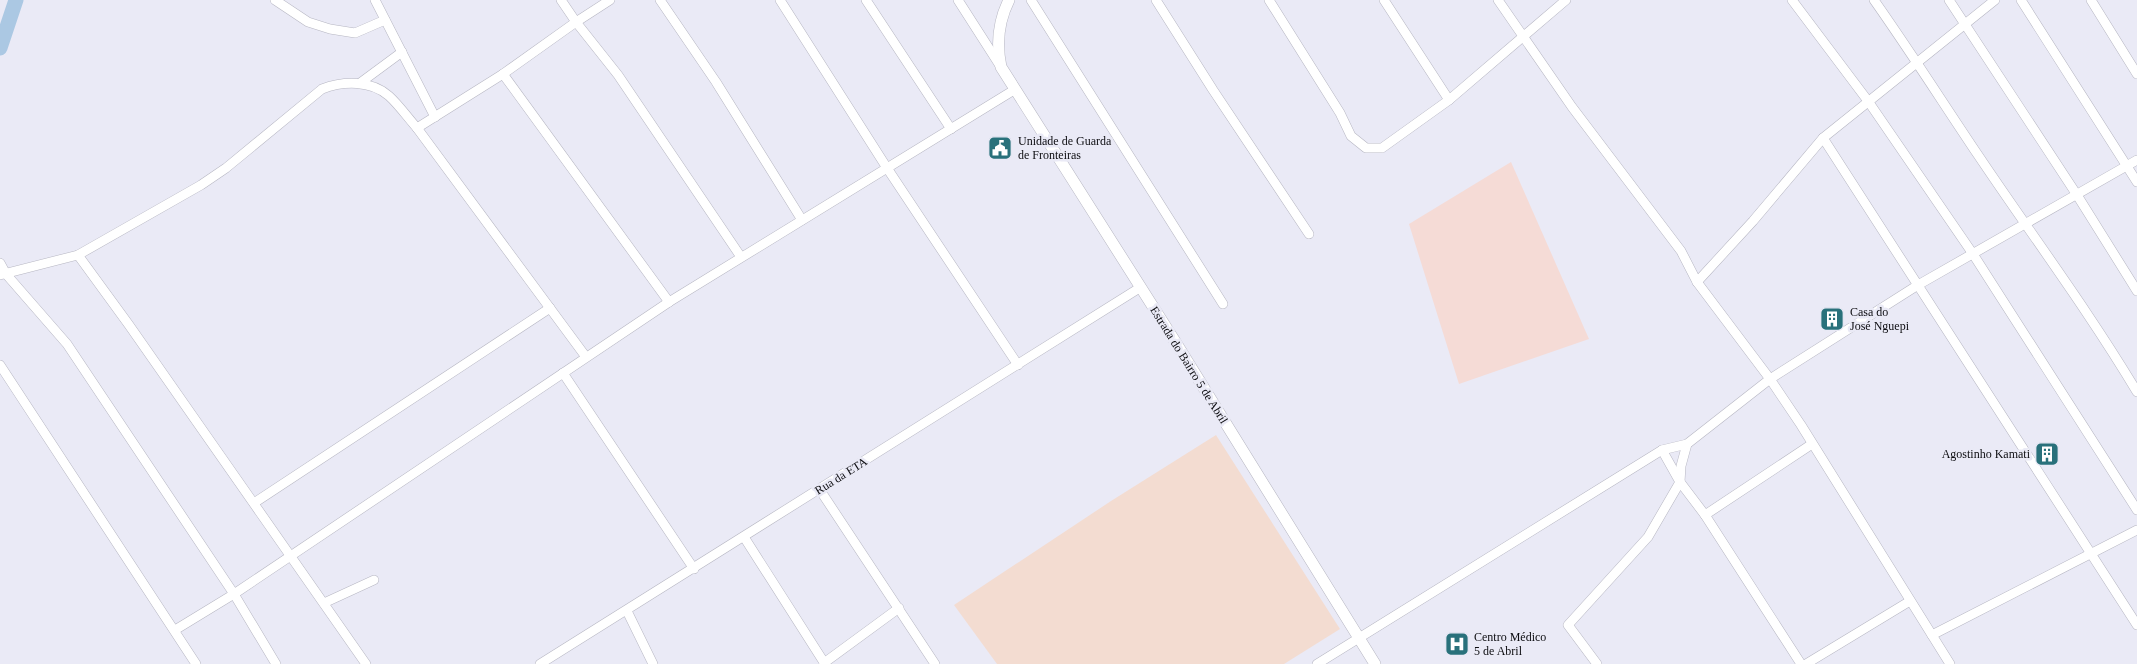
<svg xmlns="http://www.w3.org/2000/svg" width="2137" height="664" font-family="'Times New Roman',serif">
<rect width="100%" height="100%" fill="#eaeaf6"/>
<polygon fill="#f3dcd1" points="1216,435 1340,629 1284,664 997,664 954,605 1111,501"/>
<polygon fill="#f5dbd6" points="1511,162 1589,339 1459,384 1409,224"/>
<g fill="none" stroke-linecap="round" stroke-linejoin="round">
<polyline stroke="#abc8e3" stroke-width="15" points="0,48 16,0"/>
<g stroke="#b6b6c2" stroke-width="10">
<g id="minor">
<polyline points="275,0 308,22 330,29 355,33 385,20"/>
<polyline points="375,0 435,117"/>
<polyline points="561,0 576,22 618,75 741,257"/>
<polyline points="660,0 716,82 802,220"/>
<polyline points="780,0 887,168 1018,365"/>
<polyline points="866,0 951,129"/>
<polyline points="958,0 999,64"/>
<polyline points="1031,0 1223,304"/>
<polyline points="1156,0 1213,90 1309,234"/>
<polyline points="1269,0 1340,113 1351,136 1366,148 1382,148 1449,100 1566,0"/>
<polyline points="1384,0 1449,100"/>
<polyline points="1498,0 1572,107 1681,251 1697,282 1770,379 1801,425 1950,664"/>
<polyline points="1792,0 1868,101 1973,254 2137,510"/>
<path d="M1874,0C1910,51 1943,103 1978,155C2031,234 2088,310 2137,392"/>
<polyline points="1949,0 2077,195 2137,291"/>
<polyline points="2021,0 2137,182"/>
<polyline points="2091,0 2137,74"/>
<polyline points="503,74 669,302"/>
<polyline points="360,83 402,52"/>
<polyline points="417,128 503,74 576,22 610,0"/>
<polyline points="1823,138 2137,625"/>
<polyline points="78,255 129,325 366,664"/>
<polyline points="0,263 6,274 67,344 234,594 276,664"/>
<path d="M0,275L78,255L201,185L226,168L322,89C343,81 371,80 389,96C399,105 408,118 417,128L586,357"/>
<polyline points="1697,282 1753,221 1823,138 1995,0"/>
<polyline points="0,365 196,664"/>
<polyline points="563,373 694,569"/>
<polyline points="1662,450 1680,482 1705,515 1801,664"/>
<polyline points="820,490 935,664"/>
<polyline points="254,503 550,308"/>
<polyline points="1705,515 1812,444"/>
<polyline points="744,537 825,664"/>
<polyline points="324,603 374,580"/>
<polyline points="627,611 653,664"/>
<polyline points="175,630 234,594 669,302 1014,90"/>
<polyline points="1932,635 2137,530"/>
<polyline points="824,663 899,608"/>
<polyline points="540,664 1141,287"/>
<polyline points="1317,664 1662,450 1687,444 1770,379 1918,285 2137,160"/>
<polyline points="1597,664 1568,625 1648,537 1680,482 1681,466 1687,444"/>
<polyline points="1806,664 1910,601"/>
</g>
</g>
<g stroke="#b6b6c2" stroke-width="12">
<path id="tertiary" d="M1009,0C998,22 996,43 1001,67L1176,343L1375,664"/>
</g>
<use href="#minor" stroke="#fff" stroke-width="9"/>
<use href="#tertiary" stroke="#fff" stroke-width="11"/>
</g>
<defs>
<g id="civic-square" transform="scale(1.25)"><rect x="-9" y="-9" width="18" height="18" rx="4" fill="#29717b" stroke="#eaeaf6"/><path d="M-.6-6.5H3V-4.5H.6V-3L4-1V1h2V6H-6V1h2V-1L-.6-3ZM-1.2 2.5V6h2.4V2.5Z" fill="#fff"/></g>
<g id="building-square" transform="scale(1.25)"><rect x="-9" y="-9" width="18" height="18" rx="4" fill="#29717b" stroke="#eaeaf6"/><path d="M-4-6H4V6H1V3H-1V6H-4ZM-2.5-4.3h1.7v1.8h-1.7ZM.8-4.3h1.7v1.8H.8ZM-2.5-1h1.7V.8h-1.7ZM.8-1h1.7V.8H.8Z" fill="#fff"/></g>
<g id="hospital-square" transform="scale(1.25)"><rect x="-9" y="-9" width="18" height="18" rx="4" fill="#29717b" stroke="#eaeaf6"/><path d="M-5-5h3v3.5h4V-5h3V5h-3V1.5h-4V5h-3Z" fill="#fff"/></g>
</defs>
<g fill-rule="evenodd">
<use href="#civic-square" x="1000" y="148"/>
<use href="#building-square" x="1832" y="319"/>
<use href="#building-square" x="2047" y="454"/>
<use href="#hospital-square" x="1457" y="644"/>
</g>
<g text-anchor="middle" dominant-baseline="central" stroke-width="5" stroke-linejoin="round" paint-order="stroke">
<g font-size="12" fill="#0c0c10" stroke="#eaeaf6" text-anchor="start">
<text x="1018" y="141">Unidade de Guarda<tspan x="1018" dy="14">de Fronteiras</tspan></text>
<text x="1850" y="312">Casa do<tspan x="1850" dy="14">José Nguepi</tspan></text>
<text x="2030" y="454" text-anchor="end">Agostinho Kamati</text>
<text x="1474" y="637">Centro Médico<tspan x="1474" dy="14">5 de Abril</tspan></text>
</g>
<g font-size="12" fill="#0c0c10" stroke="#eaeaf6">
<text transform="translate(1189 365) rotate(58)">Estrada do Bairro 5 de Abril</text>
<text transform="translate(841 476) rotate(-32)">Rua da ETA</text>
</g>
</g>
</svg>
